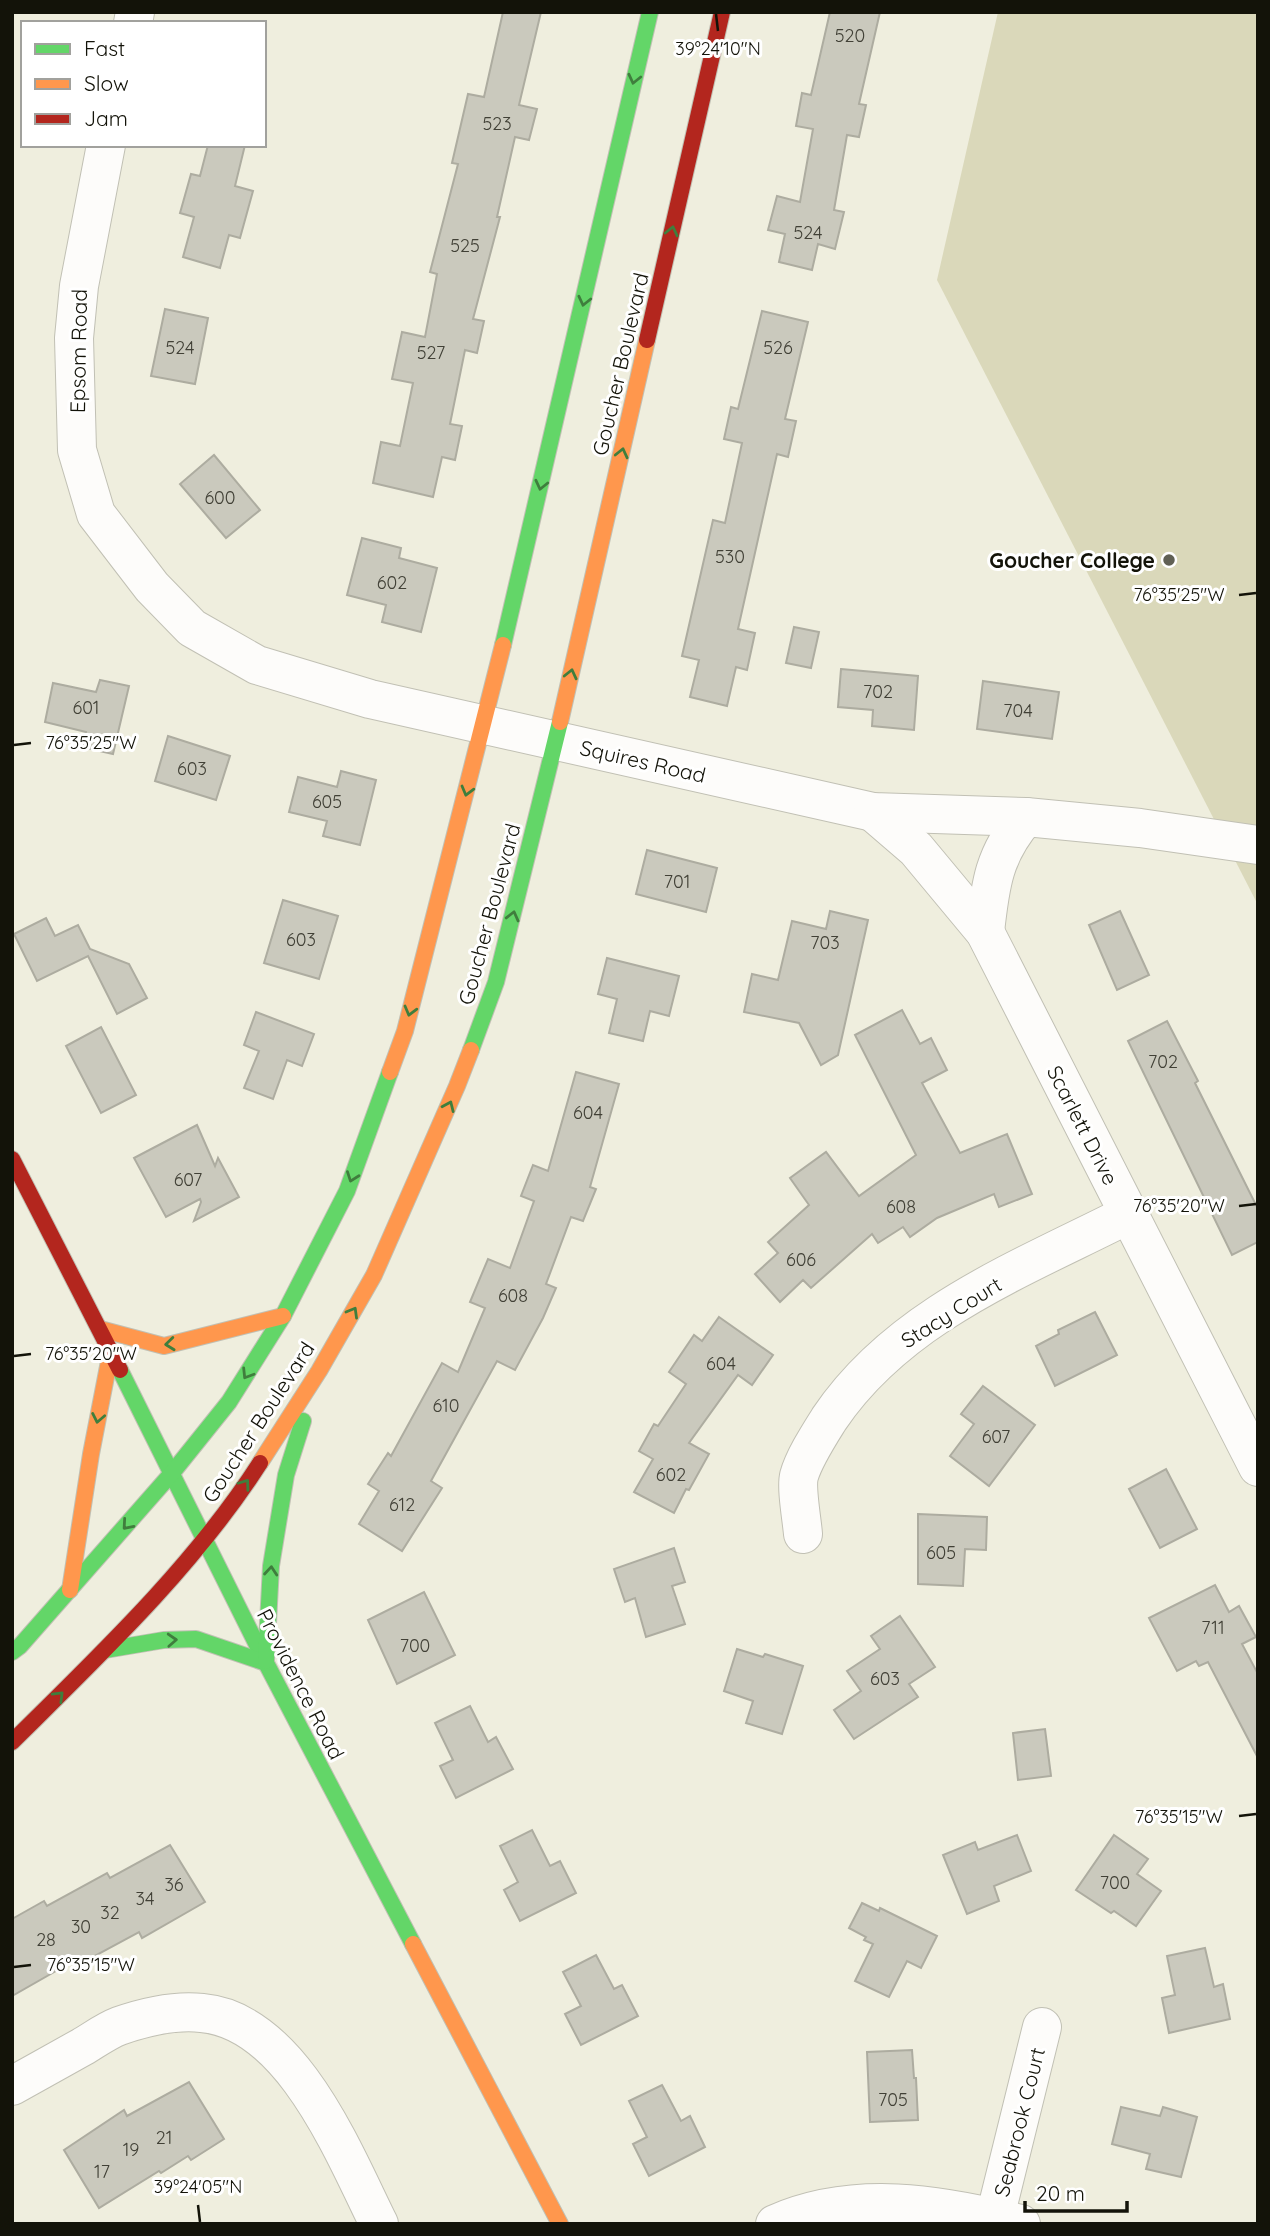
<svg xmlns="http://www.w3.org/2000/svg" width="1270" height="2236" font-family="Quicksand,sans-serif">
<rect width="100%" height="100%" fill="#efeede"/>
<polygon fill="#dad8ba" points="998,12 1258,12 1258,905 937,280"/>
<g fill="#cac9bd" stroke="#adaca0" stroke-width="2">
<polygon points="503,12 541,12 519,105 537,109 529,140 515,137 497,217 500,217 473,319 484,321 477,353 465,350 450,424 462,426 455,460 442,457 433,497 373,483 381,442 400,446 413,383 392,379 402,332 425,337 437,274 430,272 458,164 452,163 468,94 484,97"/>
<polygon points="830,12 880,12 859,104 866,105 859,137 847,135 834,210 844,212 835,249 818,244 812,270 779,262 785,234 768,230 777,196 800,202 813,129 796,126 802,93 811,95"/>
<polygon points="208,145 245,145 235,186 253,191 240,238 229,235 220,268 183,257 194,217 180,213 191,174 200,176"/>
<polygon points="165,309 208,318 195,384 151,376"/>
<polygon points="762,311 808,322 785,419 796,421 788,457 777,454 738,629 755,633 747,670 736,667 727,706 690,697 699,660 682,656 713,520 725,523 742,443 724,439 731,407 738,409"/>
<polygon points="214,455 260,510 226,538 180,484"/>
<polygon points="362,538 401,548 399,558 437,568 421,632 382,622 386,605 347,595"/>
<polygon points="794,627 819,632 811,668 786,663"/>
<polygon points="841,669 918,676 914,730 872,726 873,710 838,707"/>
<polygon points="100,680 129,686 113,754 82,747 86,732 45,722 53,683 96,692"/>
<polygon points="983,681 1059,692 1052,739 977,729"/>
<polygon points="168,736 230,756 216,800 155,781"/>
<polygon points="341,771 376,780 360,845 323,836 327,821 289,812 298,777 337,787"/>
<polygon points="647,850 717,868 706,912 636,894"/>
<polygon points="283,900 338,916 319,979 264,963"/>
<polygon points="830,911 868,920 838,1055 821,1065 799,1023 744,1012 752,974 778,980 792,921 826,929"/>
<polygon points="1120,911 1149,975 1117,990 1089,925"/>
<polygon points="46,918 55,936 78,925 90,949 129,964 147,998 117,1014 88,956 37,981 14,934"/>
<polygon points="607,958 679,976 669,1016 650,1011 643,1041 609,1033 617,999 598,994"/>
<polygon points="902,1010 920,1044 931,1038 947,1070 922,1083 960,1153 1007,1134 1032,1194 999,1207 994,1194 937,1218 910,1237 903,1227 878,1243 872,1234 811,1288 803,1280 780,1302 755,1274 778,1253 768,1242 809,1205 790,1178 826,1152 859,1196 916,1155 855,1035"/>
<polygon points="256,1012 314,1034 302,1066 287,1060 273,1099 244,1088 259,1051 244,1045"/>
<polygon points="1167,1021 1198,1081 1195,1083 1258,1209 1258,1242 1232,1255 1128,1041"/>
<polygon points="101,1027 136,1095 101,1113 66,1046"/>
<polygon points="576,1072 619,1084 590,1187 596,1189 583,1221 571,1217 546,1284 556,1288 543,1318 515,1370 497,1361 431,1481 442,1488 402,1551 359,1524 379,1491 368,1484 388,1453 391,1456 442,1363 458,1372 485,1308 470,1302 488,1259 510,1268 534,1201 521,1196 533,1165 548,1171"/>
<polygon points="197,1125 215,1166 218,1158 239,1197 194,1221 201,1202 200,1199 166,1217 134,1158"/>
<polygon points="1095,1312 1117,1355 1055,1386 1036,1346 1059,1334 1058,1330"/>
<polygon points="719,1317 773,1355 752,1385 738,1375 689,1443 709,1454 689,1490 686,1489 674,1513 634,1492 653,1459 639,1451 654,1424 658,1426 686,1384 669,1372 694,1335 702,1341"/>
<polygon points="983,1386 1035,1425 989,1486 950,1456 974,1424 961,1414"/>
<polygon points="1166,1469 1197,1529 1160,1548 1129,1489"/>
<polygon points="918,1514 987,1517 986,1550 965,1549 963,1586 918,1584"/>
<polygon points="674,1548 685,1582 672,1586 685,1624 646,1637 635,1598 625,1602 614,1569"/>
<polygon points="1215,1585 1229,1612 1239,1606 1256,1637 1242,1644 1258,1674 1258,1758 1208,1662 1199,1666 1196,1661 1177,1671 1149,1618"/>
<polygon points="424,1592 455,1655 397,1684 368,1620"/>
<polygon points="900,1616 935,1667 909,1684 918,1697 854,1739 834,1710 861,1691 847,1671 880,1649 871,1636"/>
<polygon points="737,1649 763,1657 765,1654 803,1666 782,1734 746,1723 753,1701 724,1691"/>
<polygon points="470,1706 488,1742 496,1737 513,1769 456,1798 440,1766 453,1760 435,1723"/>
<polygon points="1045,1729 1051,1776 1018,1780 1013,1733"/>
<polygon points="532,1830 550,1866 560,1861 576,1893 520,1921 504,1890 518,1882 500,1846"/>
<polygon points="1017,1835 1031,1871 994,1886 999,1901 967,1914 943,1855 975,1842 978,1850"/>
<polygon points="1114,1835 1148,1859 1137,1874 1161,1891 1136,1926 1114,1911 1111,1913 1076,1890"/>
<polygon points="170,1845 205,1902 142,1938 139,1932 80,1964 77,1959 12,1996 12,1919 44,1901 47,1906 107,1873 110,1878"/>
<polygon points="862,1903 879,1911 880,1908 937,1936 921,1968 907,1961 889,1997 855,1981 873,1944 864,1940 866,1937 849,1928"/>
<polygon points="1205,1948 1214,1987 1223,1984 1230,2019 1169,2033 1162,1998 1175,1995 1167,1956"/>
<polygon points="596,1955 614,1989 622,1985 638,2016 581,2045 565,2014 581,2006 563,1972"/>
<polygon points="912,2050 914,2078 916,2078 918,2120 870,2122 867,2052"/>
<polygon points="189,2082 224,2139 191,2160 188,2156 161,2173 159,2171 99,2208 64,2150 124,2110 127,2116"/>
<polygon points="662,2085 681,2121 690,2116 705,2147 649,2176 633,2144 647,2137 629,2101"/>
<polygon points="1121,2107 1160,2116 1163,2107 1197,2117 1181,2177 1146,2169 1150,2154 1112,2144"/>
</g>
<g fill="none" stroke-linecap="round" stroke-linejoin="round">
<g stroke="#c1c0b4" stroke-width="40">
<g id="street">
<polyline points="133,23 135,12"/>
<polyline points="106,145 79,286 74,338 77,450 96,514 152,587 192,628 257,665 370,699 873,812 1026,817 1140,828 1258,845"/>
<polyline points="873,812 916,849 985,932 1258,1467"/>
<path d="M985,932C990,885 994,853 1026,817"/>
<path d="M803,1534C802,1521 796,1488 799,1476C804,1458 819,1435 829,1419C899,1315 1021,1269 1129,1214"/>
<path d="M12,2086C35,2073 59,2060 82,2047C94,2040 106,2031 119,2026C145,2017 175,2010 202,2013C292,2021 344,2154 379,2224"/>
<polyline points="995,2217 1042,2027"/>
<path d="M775,2224C854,2189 940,2204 1021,2224"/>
</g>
</g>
<g stroke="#c1c0b4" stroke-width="18">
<g id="fast">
<polyline points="503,645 650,12"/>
<polyline points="471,1050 496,982 560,722"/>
<polyline points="120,1370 266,1663 413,1944"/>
<polyline points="105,1650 164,1640 196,1639 266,1663"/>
<polyline points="12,1652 20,1646 172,1473 229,1402 283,1316 347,1191 390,1072"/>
<polyline points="266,1661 271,1566 286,1475 303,1421"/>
</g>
</g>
<g stroke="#c1c0b4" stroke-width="18">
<g id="slow">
<polyline points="560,722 647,340"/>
<polyline points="390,1072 405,1031 503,645"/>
<polyline points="100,1329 164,1346 283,1316"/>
<polyline points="260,1463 319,1371 374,1275 457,1086 471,1050"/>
<polyline points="70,1590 91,1454 111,1351"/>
<polyline points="413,1944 560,2224"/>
</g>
</g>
<g stroke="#c1c0b4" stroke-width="18">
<g id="jam">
<polyline points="647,340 722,12"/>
<polyline points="12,1159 120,1370"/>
<path d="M12,1742C100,1655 193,1567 260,1463"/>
</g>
</g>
<use href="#street" stroke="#fdfcfa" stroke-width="38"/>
<use href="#fast" stroke="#63d668" stroke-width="16"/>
<use href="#slow" stroke="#ff974d" stroke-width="16"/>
<use href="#jam" stroke="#b3261e" stroke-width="16"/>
</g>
<defs><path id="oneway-chevron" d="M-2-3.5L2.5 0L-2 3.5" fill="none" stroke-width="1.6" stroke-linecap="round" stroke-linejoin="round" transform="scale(1.75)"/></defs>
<g stroke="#3f7e3d">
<use href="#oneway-chevron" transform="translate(634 79) rotate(103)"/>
<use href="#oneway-chevron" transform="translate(672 231) rotate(-77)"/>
<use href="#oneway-chevron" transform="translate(584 301) rotate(103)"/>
<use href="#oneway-chevron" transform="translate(622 453) rotate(-77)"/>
<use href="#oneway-chevron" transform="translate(541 485) rotate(103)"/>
<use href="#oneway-chevron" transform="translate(571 674) rotate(-77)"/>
<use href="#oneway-chevron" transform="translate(467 791) rotate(105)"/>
<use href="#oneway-chevron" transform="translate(513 916) rotate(-76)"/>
<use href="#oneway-chevron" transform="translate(410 1011) rotate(105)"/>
<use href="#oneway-chevron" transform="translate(449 1106) rotate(-66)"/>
<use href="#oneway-chevron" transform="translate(352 1177) rotate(110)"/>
<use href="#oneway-chevron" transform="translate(353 1312) rotate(-60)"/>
<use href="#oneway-chevron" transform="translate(170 1344) rotate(174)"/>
<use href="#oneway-chevron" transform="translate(247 1374) rotate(122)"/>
<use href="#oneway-chevron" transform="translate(98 1418) rotate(101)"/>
<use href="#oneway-chevron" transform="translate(245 1484) rotate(-54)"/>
<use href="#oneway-chevron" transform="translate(127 1525) rotate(131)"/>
<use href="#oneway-chevron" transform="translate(271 1571) rotate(-85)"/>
<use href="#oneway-chevron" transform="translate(172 1640) rotate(-3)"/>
<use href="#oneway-chevron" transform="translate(59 1696) rotate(-45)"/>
</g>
<path fill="none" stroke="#131309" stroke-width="2.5" d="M716,14L718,31M1239,595L1256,593M14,745L31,743M1239,1206L1256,1204M14,1356L31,1354M1239,1816L1256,1814M14,1967L31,1965M198,2205L200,2222"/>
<circle fill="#606054" stroke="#fff" stroke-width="2.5" cx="1169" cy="560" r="7"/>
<g text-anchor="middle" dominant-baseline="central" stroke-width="6" stroke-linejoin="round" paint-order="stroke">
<g font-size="18" fill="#414036">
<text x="850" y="35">520</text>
<text x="497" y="123">523</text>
<text x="808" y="232">524</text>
<text x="465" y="245">525</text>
<text x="180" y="347">524</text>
<text x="778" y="347">526</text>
<text x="431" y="352">527</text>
<text x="220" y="497">600</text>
<text x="730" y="556">530</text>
<text x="392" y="582">602</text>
<text x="878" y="691">702</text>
<text x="86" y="707">601</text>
<text x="1018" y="710">704</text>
<text x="192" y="768">603</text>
<text x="327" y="801">605</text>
<text x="677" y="881">701</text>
<text x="301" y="939">603</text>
<text x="825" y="942">703</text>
<text x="1163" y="1061">702</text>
<text x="588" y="1112">604</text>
<text x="188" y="1179">607</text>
<text x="901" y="1206">608</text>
<text x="801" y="1259">606</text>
<text x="513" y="1295">608</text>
<text x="721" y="1363">604</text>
<text x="446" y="1405">610</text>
<text x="996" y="1436">607</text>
<text x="671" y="1474">602</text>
<text x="402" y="1504">612</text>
<text x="941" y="1552">605</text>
<text x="1213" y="1627">711</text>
<text x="415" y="1645">700</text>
<text x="885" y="1678">603</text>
<text x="1115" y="1882">700</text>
<text x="174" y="1884">36</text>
<text x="145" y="1898">34</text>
<text x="110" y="1912">32</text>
<text x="81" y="1926">30</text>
<text x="46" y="1939">28</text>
<text x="893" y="2099">705</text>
<text x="164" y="2137">21</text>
<text x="131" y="2149">19</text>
<text x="102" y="2171">17</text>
</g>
<g font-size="21" fill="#131309" stroke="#fff">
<text transform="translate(78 351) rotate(-89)">Epsom Road</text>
<text transform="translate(620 364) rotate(-77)">Goucher Boulevard</text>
<text transform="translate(643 761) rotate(13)">Squires Road</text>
<text transform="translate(489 914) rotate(-75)">Goucher Boulevard</text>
<text transform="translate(1083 1125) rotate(63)">Scarlett Drive</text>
<text transform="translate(951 1312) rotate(-32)">Stacy Court</text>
<text transform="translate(258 1422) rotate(-57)">Goucher Boulevard</text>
<text transform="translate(301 1684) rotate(63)">Providence Road</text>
<text transform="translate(1019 2122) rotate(-76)">Seabrook Court</text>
</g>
<g font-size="21" font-weight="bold" fill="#131309" stroke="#fff" text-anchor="end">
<text x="1155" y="560">Goucher College</text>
</g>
</g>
<g font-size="18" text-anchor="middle" fill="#131309" stroke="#fff" stroke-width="6" stroke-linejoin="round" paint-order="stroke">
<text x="718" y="55">39°24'10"N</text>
<text x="1179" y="601">76°35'25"W</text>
<text x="91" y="749">76°35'25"W</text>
<text x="1179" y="1212">76°35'20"W</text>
<text x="91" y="1360">76°35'20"W</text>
<text x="1179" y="1823">76°35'15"W</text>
<text x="91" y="1971">76°35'15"W</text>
<text x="198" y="2193">39°24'05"N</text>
</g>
<rect width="1270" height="2236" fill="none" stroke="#131309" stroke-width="28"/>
<rect x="21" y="21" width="245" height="126" fill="#ffffff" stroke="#a1a19d" stroke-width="2"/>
<rect x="35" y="44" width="35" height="10" fill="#63d668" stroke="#a1a19d" stroke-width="2"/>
<text x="84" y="56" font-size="21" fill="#131309">Fast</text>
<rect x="35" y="79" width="35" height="10" fill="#ff974d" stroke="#a1a19d" stroke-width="2"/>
<text x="84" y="91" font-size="21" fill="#131309">Slow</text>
<rect x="35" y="114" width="35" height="10" fill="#b3261e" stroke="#a1a19d" stroke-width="2"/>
<text x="84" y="126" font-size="21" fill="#131309">Jam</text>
<path d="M1025 2201v10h102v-10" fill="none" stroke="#131309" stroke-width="3.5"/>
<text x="1036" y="2201" font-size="21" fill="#131309" stroke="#ffffff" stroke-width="5" paint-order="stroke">20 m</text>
</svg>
